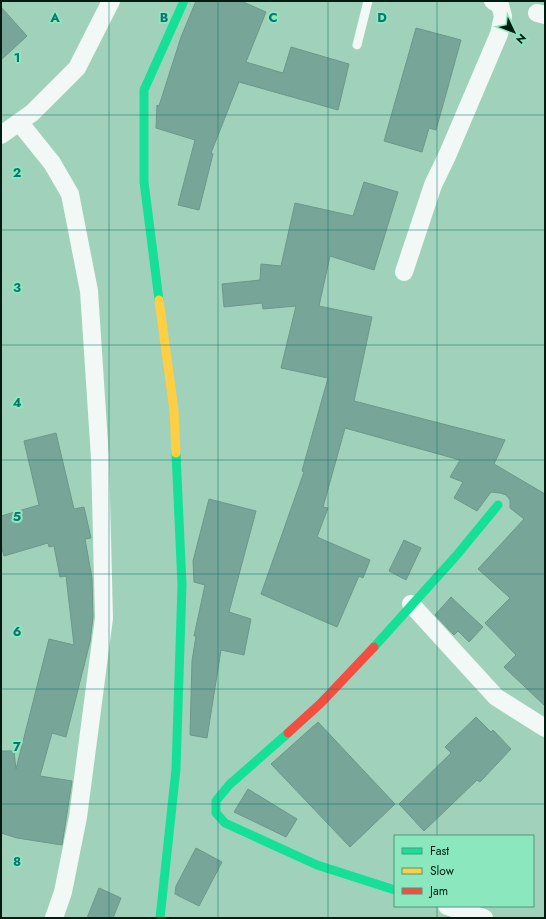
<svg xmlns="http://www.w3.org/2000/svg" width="546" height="919" font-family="Jost,sans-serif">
<rect width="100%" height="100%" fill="#a0d2bb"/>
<g fill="#77a598" stroke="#6e978a">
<polygon points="196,1 241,1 266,12 246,62 283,73 291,47 349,64 338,110 239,82 211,153 213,154 199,210 178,205 195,140 156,128 157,105 159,106 181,37"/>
<polygon points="1,7 27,36 1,60"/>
<polygon points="416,28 461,40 436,130 429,128 422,152 384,141"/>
<polygon points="364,182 398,192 374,270 330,256 319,306 372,317 354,401 505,440 494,464 545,494 545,706 504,667 516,655 485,623 510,598 478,569 524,519 510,508 510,500 506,495 500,493 491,492 477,511 454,498 463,482 450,477 460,460 345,428 323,507 328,508 317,537 370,560 363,578 359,576 337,627 261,594 304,472 302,471 328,378 281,368 296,306 263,309 262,303 224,307 222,284 260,280 261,264 281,266 295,203 353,216"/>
<polygon points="56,433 74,509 84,507 91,538 85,539 92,578 93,617 90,642 66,737 52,733 40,776 72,781 62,845 17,838 1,833 1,751 14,751 16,769 49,639 74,645 66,576 60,577 54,546 49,547 48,543 4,556 1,545 1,516 39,505 24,441"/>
<polygon points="209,499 256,511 229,612 251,619 244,655 221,650 207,738 190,735 192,661 196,636 194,636 205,585 194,582 193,561"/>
<polygon points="404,540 421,548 406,580 389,571"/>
<polygon points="451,597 483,627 469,642 458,631 454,635 435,615"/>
<polygon points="476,717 491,732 493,730 511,749 480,782 477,780 424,831 399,804 451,753 445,747"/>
<polygon points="318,722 395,804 350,847 271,764"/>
<polygon points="248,789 297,819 286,837 234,812"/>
<polygon points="196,848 222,862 199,906 175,894 176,886"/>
<polygon points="99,888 121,898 113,918 87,918"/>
</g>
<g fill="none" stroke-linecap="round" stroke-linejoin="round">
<polyline stroke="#f1f8f5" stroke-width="9" points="357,45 368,1"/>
<g stroke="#f1f8f5" stroke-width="18">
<polyline points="537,13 545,15"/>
<polyline points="19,122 52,163 70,194 89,291 100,458 104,618 78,817 63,892 54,918"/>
<polyline points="1,135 32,113 77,68 111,1"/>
<polyline points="404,272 433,185 447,156 499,34 503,16 500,5 493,1"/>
<polyline points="411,604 496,697 545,728"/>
<polyline points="447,906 484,918"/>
</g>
<g stroke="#16e098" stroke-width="9">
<polyline points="159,300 144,182 144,90 184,1"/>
<polyline points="374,647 456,556 498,505"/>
<polyline points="288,733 229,785 216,801 216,813 225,823 317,865 395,890"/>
<polyline points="160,918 176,769 182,585 176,453"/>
</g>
<polyline stroke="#ffcf43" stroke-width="9" points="159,300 174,410 176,453"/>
<polyline stroke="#f24e42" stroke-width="9" points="288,733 321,703 374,647"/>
</g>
<path fill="none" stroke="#0f766e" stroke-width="1" stroke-opacity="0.55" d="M109,1V918M218,1V918M328,1V918M437,1V836M1,115H545M1,230H545M1,345H545M1,460H545M1,574H545M1,689H545M1,804H545M437,906V918"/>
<g font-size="13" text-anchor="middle" font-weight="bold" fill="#0f766e" stroke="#8be7bd" stroke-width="4" stroke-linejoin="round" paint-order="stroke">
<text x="55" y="22">A</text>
<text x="164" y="22">B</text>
<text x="273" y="22">C</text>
<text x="382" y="22">D</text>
<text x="17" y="62">1</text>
<text x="17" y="177">2</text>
<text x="17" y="292">3</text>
<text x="17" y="407">4</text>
<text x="17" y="521">5</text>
<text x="17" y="636">6</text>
<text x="17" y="751">7</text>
<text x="17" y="866">8</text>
</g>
<rect width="546" height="919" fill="none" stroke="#001c11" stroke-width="4"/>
<rect x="394" y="835" width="140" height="72" fill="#8be7bd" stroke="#539678"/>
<rect x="402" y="848" width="20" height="6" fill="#16e098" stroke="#539678"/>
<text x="430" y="855" font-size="12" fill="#001c11">Fast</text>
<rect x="402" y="868" width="20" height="6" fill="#ffcf43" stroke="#539678"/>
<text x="430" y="875" font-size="12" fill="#001c11">Slow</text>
<rect x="402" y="888" width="20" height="6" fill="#f24e42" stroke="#539678"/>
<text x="430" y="895" font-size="12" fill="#001c11">Jam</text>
<g transform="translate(514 32) rotate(133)" stroke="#8be7bd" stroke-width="3" paint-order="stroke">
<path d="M0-3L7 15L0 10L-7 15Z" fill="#001c11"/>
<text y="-6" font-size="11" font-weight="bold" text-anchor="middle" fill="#001c11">N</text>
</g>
</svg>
